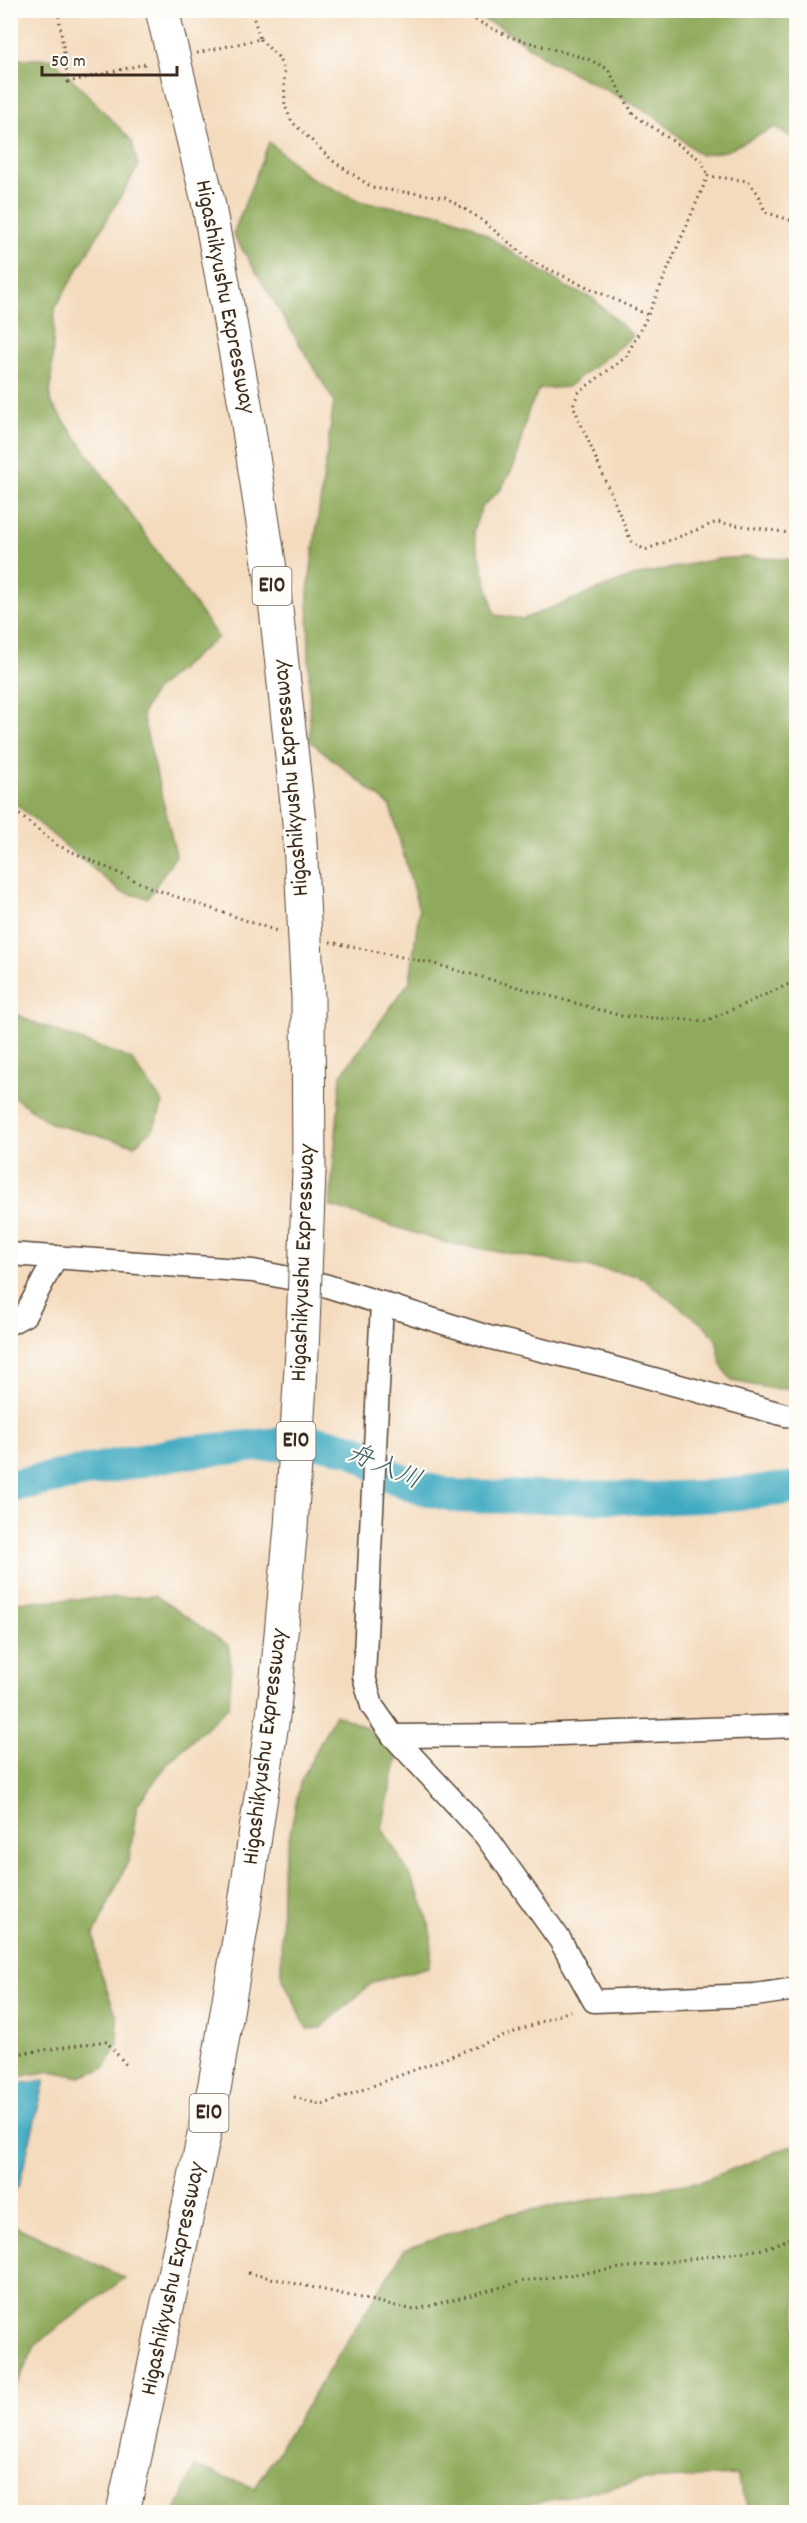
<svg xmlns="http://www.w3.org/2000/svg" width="807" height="2523" font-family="Dekko,'Klee One',sans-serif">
<rect width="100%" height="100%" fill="#fdfcf7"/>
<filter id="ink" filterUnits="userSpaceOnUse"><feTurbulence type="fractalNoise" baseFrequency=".0167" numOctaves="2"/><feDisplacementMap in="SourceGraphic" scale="12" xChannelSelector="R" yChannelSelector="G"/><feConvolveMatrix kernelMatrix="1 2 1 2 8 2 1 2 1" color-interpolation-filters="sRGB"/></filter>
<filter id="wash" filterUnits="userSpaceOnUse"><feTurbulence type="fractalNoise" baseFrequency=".008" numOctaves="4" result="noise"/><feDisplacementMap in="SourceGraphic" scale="24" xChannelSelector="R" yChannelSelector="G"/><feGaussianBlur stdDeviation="1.35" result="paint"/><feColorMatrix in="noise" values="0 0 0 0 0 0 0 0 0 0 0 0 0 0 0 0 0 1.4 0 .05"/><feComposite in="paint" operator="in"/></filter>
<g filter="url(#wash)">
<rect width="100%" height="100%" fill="#f4dbbe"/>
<g fill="#8faa5c" stroke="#656a3d" stroke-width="1.5">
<polygon points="464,11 796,11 796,141 775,127 726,151 700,155 654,115 548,60 500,27"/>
<polygon points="10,59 53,59 132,141 138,167 55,308 50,401 218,637 155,690 142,714 176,855 148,898 121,892 11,800"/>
<polygon points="269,142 309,177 362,202 443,214 469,224 566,287 592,298 633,336 567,387 539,389 528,412 515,464 501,489 482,507 473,531 495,615 523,619 633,576 717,559 748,557 796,560 796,1387 774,1389 732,1381 722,1367 716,1339 706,1327 639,1276 443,1242 330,1206 341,1075 410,981 419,910 390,806 310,741 308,591 334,401 233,234"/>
<polygon points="11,1009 27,1020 131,1059 163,1103 154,1128 135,1145 52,1124 11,1095"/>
<polygon points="156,1596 229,1646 231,1674 229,1706 169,1762 137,1805 129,1859 94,1935 98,1965 117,2017 118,2044 105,2068 80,2077 51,2071 11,2078 11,1602"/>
<path d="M335,1714L367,1728L397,1757L382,1828C405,1869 442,1918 429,1967L373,1982L321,2028L307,2029L281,1975L282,1874L300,1783Z"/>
<polygon points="796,2144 796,2512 750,2512 736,2475 645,2480 492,2512 176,2512 195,2466 255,2488 405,2249 508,2214 702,2181"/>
<polygon points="11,2224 125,2278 36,2344 11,2396"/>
</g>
<polygon fill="#41aac1" stroke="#3e6a70" stroke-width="1.5" points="45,2080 19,2185 11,2194 11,2085"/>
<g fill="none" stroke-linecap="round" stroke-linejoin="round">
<polyline stroke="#41aac1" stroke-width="33" points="10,1486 180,1453 297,1442 324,1443 355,1450 391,1476 417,1487 459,1497 614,1497 642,1499 713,1496 796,1488"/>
</g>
</g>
<g filter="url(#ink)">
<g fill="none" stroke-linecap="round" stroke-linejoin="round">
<g stroke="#574536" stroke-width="25">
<g id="minor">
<polyline points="10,1254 253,1271 324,1285 488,1337 607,1366 785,1415 796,1416"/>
<polyline points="382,1303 364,1676 372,1706 393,1736 485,1835 560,1940 594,2001 755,1995 796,1989"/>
<polyline points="10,1323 25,1315 56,1257"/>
<polyline points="393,1736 531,1735 796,1726"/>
</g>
</g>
<g stroke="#574536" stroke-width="35">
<g id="highway">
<polyline points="162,10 208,201 245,404 276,609 299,822 308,998 309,1171"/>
<polyline points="123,2512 215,2084 244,1910 274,1709"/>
</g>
</g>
<g stroke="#574536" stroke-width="3" stroke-dasharray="1.5 4.5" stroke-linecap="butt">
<polyline points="58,10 68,82 149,63"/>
<polyline points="447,10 467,16 510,37 588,59 608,69 633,114 702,161 708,176"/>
<polyline points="260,39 278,57 284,70 285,106 292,122 333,161 373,188 445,197 479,218 533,262 648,315"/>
<polyline points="197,53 260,39 251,10"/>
<polyline points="796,222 765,212 759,195 748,181 708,176 648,315 626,357 579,392 573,405 631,541 645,550 717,522 796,534"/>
<polyline points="10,807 57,845 154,889 280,932"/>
<polyline points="330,942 431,963 622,1016 706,1021 796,981"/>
<polyline points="10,2055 106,2041 128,2067"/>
<polyline points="294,2097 322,2105 575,2009"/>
<polyline points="248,2273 414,2310 524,2281 763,2249 796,2236"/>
</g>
<use href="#minor" stroke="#fff" stroke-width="22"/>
<use href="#highway" stroke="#fff" stroke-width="33"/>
<g stroke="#574536" stroke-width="35" stroke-linecap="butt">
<polyline id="highway-bridge" points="274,1709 291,1527 302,1352 309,1171"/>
</g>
<use href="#highway-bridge" stroke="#fff" stroke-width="33"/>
</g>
</g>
<g text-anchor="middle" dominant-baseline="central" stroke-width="4.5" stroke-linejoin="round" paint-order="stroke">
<g fill="#fdfcf7" stroke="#75695f" stroke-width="1.5">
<rect x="252.5" y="567" width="39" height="38" rx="4.5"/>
<rect x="276.5" y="1422" width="39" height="38" rx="4.5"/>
<rect x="189.5" y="2094" width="39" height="38" rx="4.5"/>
</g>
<g font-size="22" font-weight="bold" fill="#3b2a1e">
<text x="272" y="586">E10</text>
<text x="296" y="1441">E10</text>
<text x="209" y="2113">E10</text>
</g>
<g font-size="24" fill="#3b2a1e" stroke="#fdfcf7">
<text transform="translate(224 297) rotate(79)">Higashikyushu Expressway</text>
<text transform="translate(292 778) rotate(-95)">Higashikyushu Expressway</text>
<text transform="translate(304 1263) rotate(-88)">Higashikyushu Expressway</text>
<text transform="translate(266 1747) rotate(-83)">Higashikyushu Expressway</text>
<text transform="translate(174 2279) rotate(-78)">Higashikyushu Expressway</text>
</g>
<g font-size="26" font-style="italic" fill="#3d5d5f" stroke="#fdfcf7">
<text transform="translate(384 1468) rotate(23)">舟入川</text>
</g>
</g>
<rect width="807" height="2523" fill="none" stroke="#fdfcf7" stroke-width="36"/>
<path d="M42 66v9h135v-9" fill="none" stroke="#3b2a1e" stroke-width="3"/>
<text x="51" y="66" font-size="18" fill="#3b2a1e" stroke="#fdfcf7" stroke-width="4.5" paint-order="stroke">50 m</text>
</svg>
